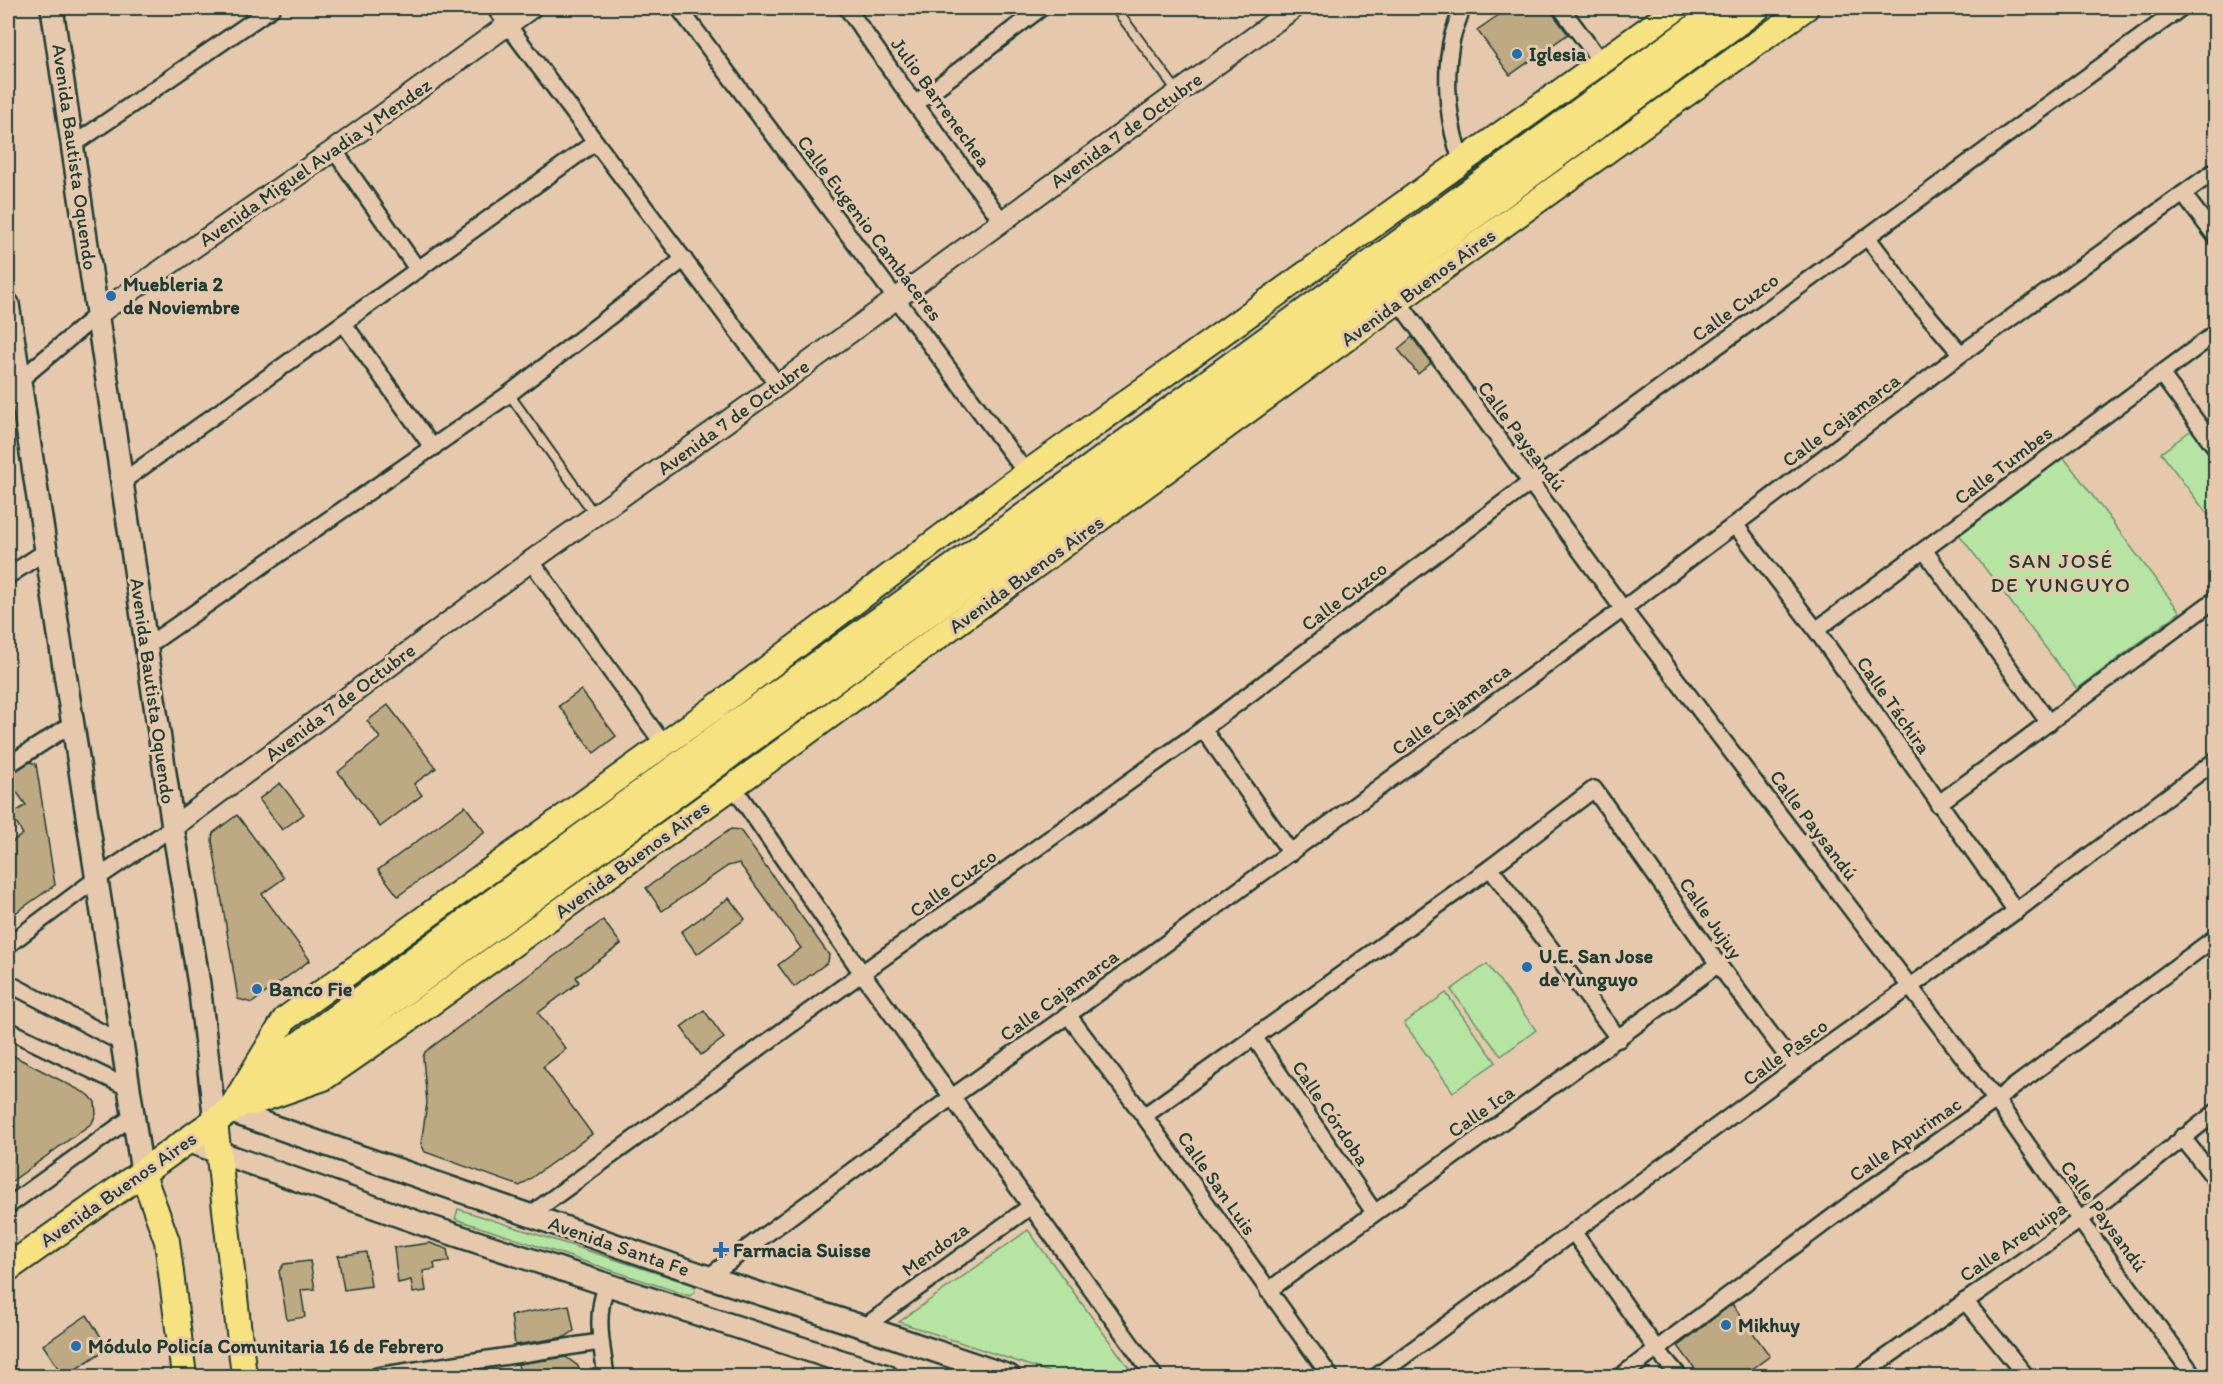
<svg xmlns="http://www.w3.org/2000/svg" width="2223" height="1384" font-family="Itim,sans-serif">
<rect width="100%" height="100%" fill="#e6c9ad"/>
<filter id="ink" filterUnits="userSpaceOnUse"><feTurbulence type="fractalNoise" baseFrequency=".0167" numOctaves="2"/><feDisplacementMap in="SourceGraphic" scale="12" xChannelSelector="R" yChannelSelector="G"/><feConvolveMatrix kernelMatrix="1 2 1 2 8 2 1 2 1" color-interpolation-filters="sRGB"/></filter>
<g filter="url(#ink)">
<g fill="#b5e4a3" stroke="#6a906c" stroke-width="1.5">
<polygon points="2198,425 2215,448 2215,510 2208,515 2161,453"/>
<polygon points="2062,455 2180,612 2077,689 1958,533"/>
<polygon points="1487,964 1536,1030 1501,1056 1451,990"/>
<polygon points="1446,993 1496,1062 1453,1092 1404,1023"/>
<polygon points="458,1209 694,1285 695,1291 690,1296 455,1219"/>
<polygon points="1028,1230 1135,1376 1061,1376 899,1322"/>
</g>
<g fill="#bdaa83" stroke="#1f3d34" stroke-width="1.5">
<polygon points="1509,8 1551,8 1553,14 1568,34 1510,75 1477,30"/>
<polygon points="1412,337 1431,363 1418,374 1398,349"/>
<polygon points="581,690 616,736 594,753 559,706"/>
<polygon points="388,705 436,768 414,784 422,795 380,827 338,772 380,738 367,721"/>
<polygon points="30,762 36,764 55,885 8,918 8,845 23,834 11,815 26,805 8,780 8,775"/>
<polygon points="280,783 304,814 282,830 259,799"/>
<polygon points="465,806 485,832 398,896 378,870"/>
<polygon points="237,815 284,878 262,894 310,960 252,1003 238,999 212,840 213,833"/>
<polygon points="731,829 740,830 829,955 828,962 794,987 778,965 801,948 739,863 728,866 662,911 646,888"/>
<polygon points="729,898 745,919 697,954 681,932"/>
<polygon points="603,920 621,944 576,977 579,982 538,1013 566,1049 543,1067 592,1134 520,1186 425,1152 421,1144 427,1103 423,1057 425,1052"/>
<polygon points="704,1010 724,1038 701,1055 681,1027"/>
<polygon points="8,1053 89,1095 95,1102 96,1114 92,1123 8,1184"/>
<polygon points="430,1243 447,1249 449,1261 434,1263 435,1269 423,1271 426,1291 413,1293 411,1280 398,1283 394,1248"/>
<polygon points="366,1252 371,1286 344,1290 338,1256"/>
<polygon points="310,1261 315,1289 301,1290 305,1317 287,1320 279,1271 284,1264"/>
<polygon points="1732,1304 1770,1356 1741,1377 1701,1377 1678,1346"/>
<polygon points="569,1305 574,1331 565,1337 515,1345 511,1315"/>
<polygon points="87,1315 108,1348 64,1377 43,1345"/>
<polygon points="566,1357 578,1366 580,1377 520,1377 518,1364"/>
</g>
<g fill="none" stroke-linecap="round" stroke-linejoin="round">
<g stroke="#1f3d34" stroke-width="12">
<g id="service">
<polyline points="1115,8 1178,92"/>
<polyline points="509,394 595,515"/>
</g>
</g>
<g stroke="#1f3d34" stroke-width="20">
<g id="minor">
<polyline points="495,8 778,385"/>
<polyline points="679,8 1027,474"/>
<polyline points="847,8 915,104 1002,221"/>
<path d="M1462,8C1459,19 1453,31 1451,43C1444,82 1448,125 1462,162"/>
<polyline points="1561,8 1601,62"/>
<polyline points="915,104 1041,8"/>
<polyline points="73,145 272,8"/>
<polyline points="334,150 418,270"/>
<polyline points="2183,194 2216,237"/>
<polyline points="1867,237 1914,299 1961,354"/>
<polyline points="1398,301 1623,609 1996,1100 2080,1220 2194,1376"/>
<polyline points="344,324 433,448"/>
<polyline points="2161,374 2216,448"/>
<polyline points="8,390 98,314"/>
<polyline points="123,481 594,143"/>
<polyline points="1736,526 1816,630 2016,911"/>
<polyline points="1924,550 2049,723"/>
<polyline points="531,561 664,745"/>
<polyline points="8,576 46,551"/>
<polyline points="1816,630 2216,333"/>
<polyline points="147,646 509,394 684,259"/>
<polyline points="1203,729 1291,853"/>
<polyline points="8,765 72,724"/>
<polyline points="733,786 862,973 1154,1376"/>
<polyline points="1938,804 2216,599"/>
<polyline points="1490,868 1619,1039"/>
<polyline points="8,945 96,879 173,827"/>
<polyline points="8,983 122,1043"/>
<polyline points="1068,1015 1144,1116 1330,1376"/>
<polyline points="8,1030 129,1088"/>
<polyline points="1254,1037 1374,1212"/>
<polyline points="1144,1116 1490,868 1594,789 1718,964 1796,1068"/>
<polyline points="2182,1137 2216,1180"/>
<polyline points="8,1206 133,1116"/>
<polyline points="531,1214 862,973 1203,729 1531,482 2181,8"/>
<polyline points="1574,1233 1657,1350 1679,1376"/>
<polyline points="708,1277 952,1097 1068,1015 1623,609 1961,354 2216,170"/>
<path d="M1268,1291C1417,1180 1570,1076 1718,964"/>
<polyline points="1965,1301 2026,1376"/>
<polyline points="864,1327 1031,1206"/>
<polyline points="377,1376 600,1342"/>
<path d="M606,1376C602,1345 594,1316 607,1285"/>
<polyline points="1377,1376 1796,1068 2016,911 2216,760"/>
<polyline points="1621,1376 1866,1192 1996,1100 2216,937"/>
<polyline points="1860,1376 2080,1220 2216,1112"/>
</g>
</g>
<g stroke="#1f3d34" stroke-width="24">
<g id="tertiary">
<polyline points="98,314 334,150 531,8"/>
<polyline points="173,827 531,561 778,385 1294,8"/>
</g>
</g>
<g stroke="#1f3d34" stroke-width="26">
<g id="secondary">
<polyline points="52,8 173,827 199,984 215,1122"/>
<polyline points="8,304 142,1172"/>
<polyline points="229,1111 708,1277 864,1327 1009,1376"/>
<polyline points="187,1141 425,1225 887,1376"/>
</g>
</g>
<g stroke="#1f3d34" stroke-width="28">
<g id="primary">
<polyline points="252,1103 324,1078 405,1022 764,764 1398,301 1806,8"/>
<polyline points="229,1111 285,1019 717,706 1006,488 1677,8"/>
<polyline points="215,1122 244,1376"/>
<polyline points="142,1172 167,1241 184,1376"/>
</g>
</g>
<g stroke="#1f3d34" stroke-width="30">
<g id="trunk">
<polyline points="266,1076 295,1048 732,726 1029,513 1722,8"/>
<polyline points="8,1268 229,1111 309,1061 747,742 1042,532 1757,8"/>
</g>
</g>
<use href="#service" stroke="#e6c9ad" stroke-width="8"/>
<use href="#minor" stroke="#e6c9ad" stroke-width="15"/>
<use href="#tertiary" stroke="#e6c9ad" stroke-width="20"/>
<use href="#secondary" stroke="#e6c9ad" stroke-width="21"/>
<use href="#primary" stroke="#f7e281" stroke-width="24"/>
<use href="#trunk" stroke="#f7e281" stroke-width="26"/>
</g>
</g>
<g fill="#1f6fb2" stroke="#e6c9ad" stroke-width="2">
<circle cx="1517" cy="54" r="6"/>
<circle cx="111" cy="296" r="6"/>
<circle cx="1527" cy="967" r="6"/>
<circle cx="257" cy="989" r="6"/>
<path d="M718 1241h6v6h6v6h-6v6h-6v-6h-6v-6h6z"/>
<circle cx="1726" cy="1325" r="6"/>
<circle cx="76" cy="1346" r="6"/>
</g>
<g text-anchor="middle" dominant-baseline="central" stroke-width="6" stroke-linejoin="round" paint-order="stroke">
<g font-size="20" font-weight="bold" fill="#1f3d34" stroke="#e6c9ad" text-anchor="start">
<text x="1529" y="54">Iglesia</text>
<text x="123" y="284">Muebleria 2<tspan x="123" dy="23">de Noviembre</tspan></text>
<text x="1539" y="956">U.E. San Jose<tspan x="1539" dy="23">de Yunguyo</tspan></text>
<text x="269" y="989">Banco Fie</text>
<text x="733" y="1250">Farmacia Suisse</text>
<text x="1738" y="1325">Mikhuy</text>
<text x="88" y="1346">Módulo Policía Comunitaria 16 de Febrero</text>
</g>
<g font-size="20" fill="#1f3d34" stroke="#e6c9ad">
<text transform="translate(941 102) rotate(54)">Julio Barrenechea</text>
<text transform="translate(1126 130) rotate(-36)">Avenida 7 de Octubre</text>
<text transform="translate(75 157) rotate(82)">Avenida Bautista Oquendo</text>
<text transform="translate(315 162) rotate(-35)">Avenida Miguel Avadia y Mendez</text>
<text transform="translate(870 228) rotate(53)">Calle Eugenio Cambaceres</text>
<text transform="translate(1418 287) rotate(-36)">Avenida Buenos Aires</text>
<text transform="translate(1735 307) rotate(-36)">Calle Cuzco</text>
<text transform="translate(733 417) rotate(-36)">Avenida 7 de Octubre</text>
<text transform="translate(1841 420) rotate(-37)">Calle Cajamarca</text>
<text transform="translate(1522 436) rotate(53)">Calle Paysandú</text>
<text transform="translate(2003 465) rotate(-37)">Calle Tumbes</text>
<text transform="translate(1026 574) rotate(-36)">Avenida Buenos Aires</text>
<text transform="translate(1344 596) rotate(-37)">Calle Cuzco</text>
<text transform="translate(153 691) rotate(82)">Avenida Bautista Oquendo</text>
<text transform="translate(340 702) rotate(-37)">Avenida 7 de Octubre</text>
<text transform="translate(1894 705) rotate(55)">Calle Táchira</text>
<text transform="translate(1451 709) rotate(-36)">Calle Cajamarca</text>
<text transform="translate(1814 825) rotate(53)">Calle Paysandú</text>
<text transform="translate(632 859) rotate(-36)">Avenida Buenos Aires</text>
<text transform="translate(953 883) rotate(-36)">Calle Cuzco</text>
<text transform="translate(1711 918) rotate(55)">Calle Jujuy</text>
<text transform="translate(1059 995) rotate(-36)">Calle Cajamarca</text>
<text transform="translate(1785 1052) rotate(-36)">Calle Pasco</text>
<text transform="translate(1481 1111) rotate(-35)">Calle Ica</text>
<text transform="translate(1331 1113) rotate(56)">Calle Córdoba</text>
<text transform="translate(1905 1139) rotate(-35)">Calle Apurimac</text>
<text transform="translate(1217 1183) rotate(55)">Calle San Luis</text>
<text transform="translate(118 1189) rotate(-35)">Avenida Buenos Aires</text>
<text transform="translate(2104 1216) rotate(54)">Calle Paysandú</text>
<text transform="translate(2013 1241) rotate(-35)">Calle Arequipa</text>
<text transform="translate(619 1246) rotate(19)">Avenida Santa Fe</text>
<text transform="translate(935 1249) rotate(-36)">Mendoza</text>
</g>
<g font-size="21" letter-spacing="1.5" fill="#1f3d34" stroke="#e6c9ad">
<text x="2061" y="560">SAN JOSÉ<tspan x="2061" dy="24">DE YUNGUYO</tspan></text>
</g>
</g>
<rect width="2223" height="1384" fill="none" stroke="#e6c9ad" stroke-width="30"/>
<rect x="15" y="15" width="2193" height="1354" fill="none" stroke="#1f3d34" stroke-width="2" filter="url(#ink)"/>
</svg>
